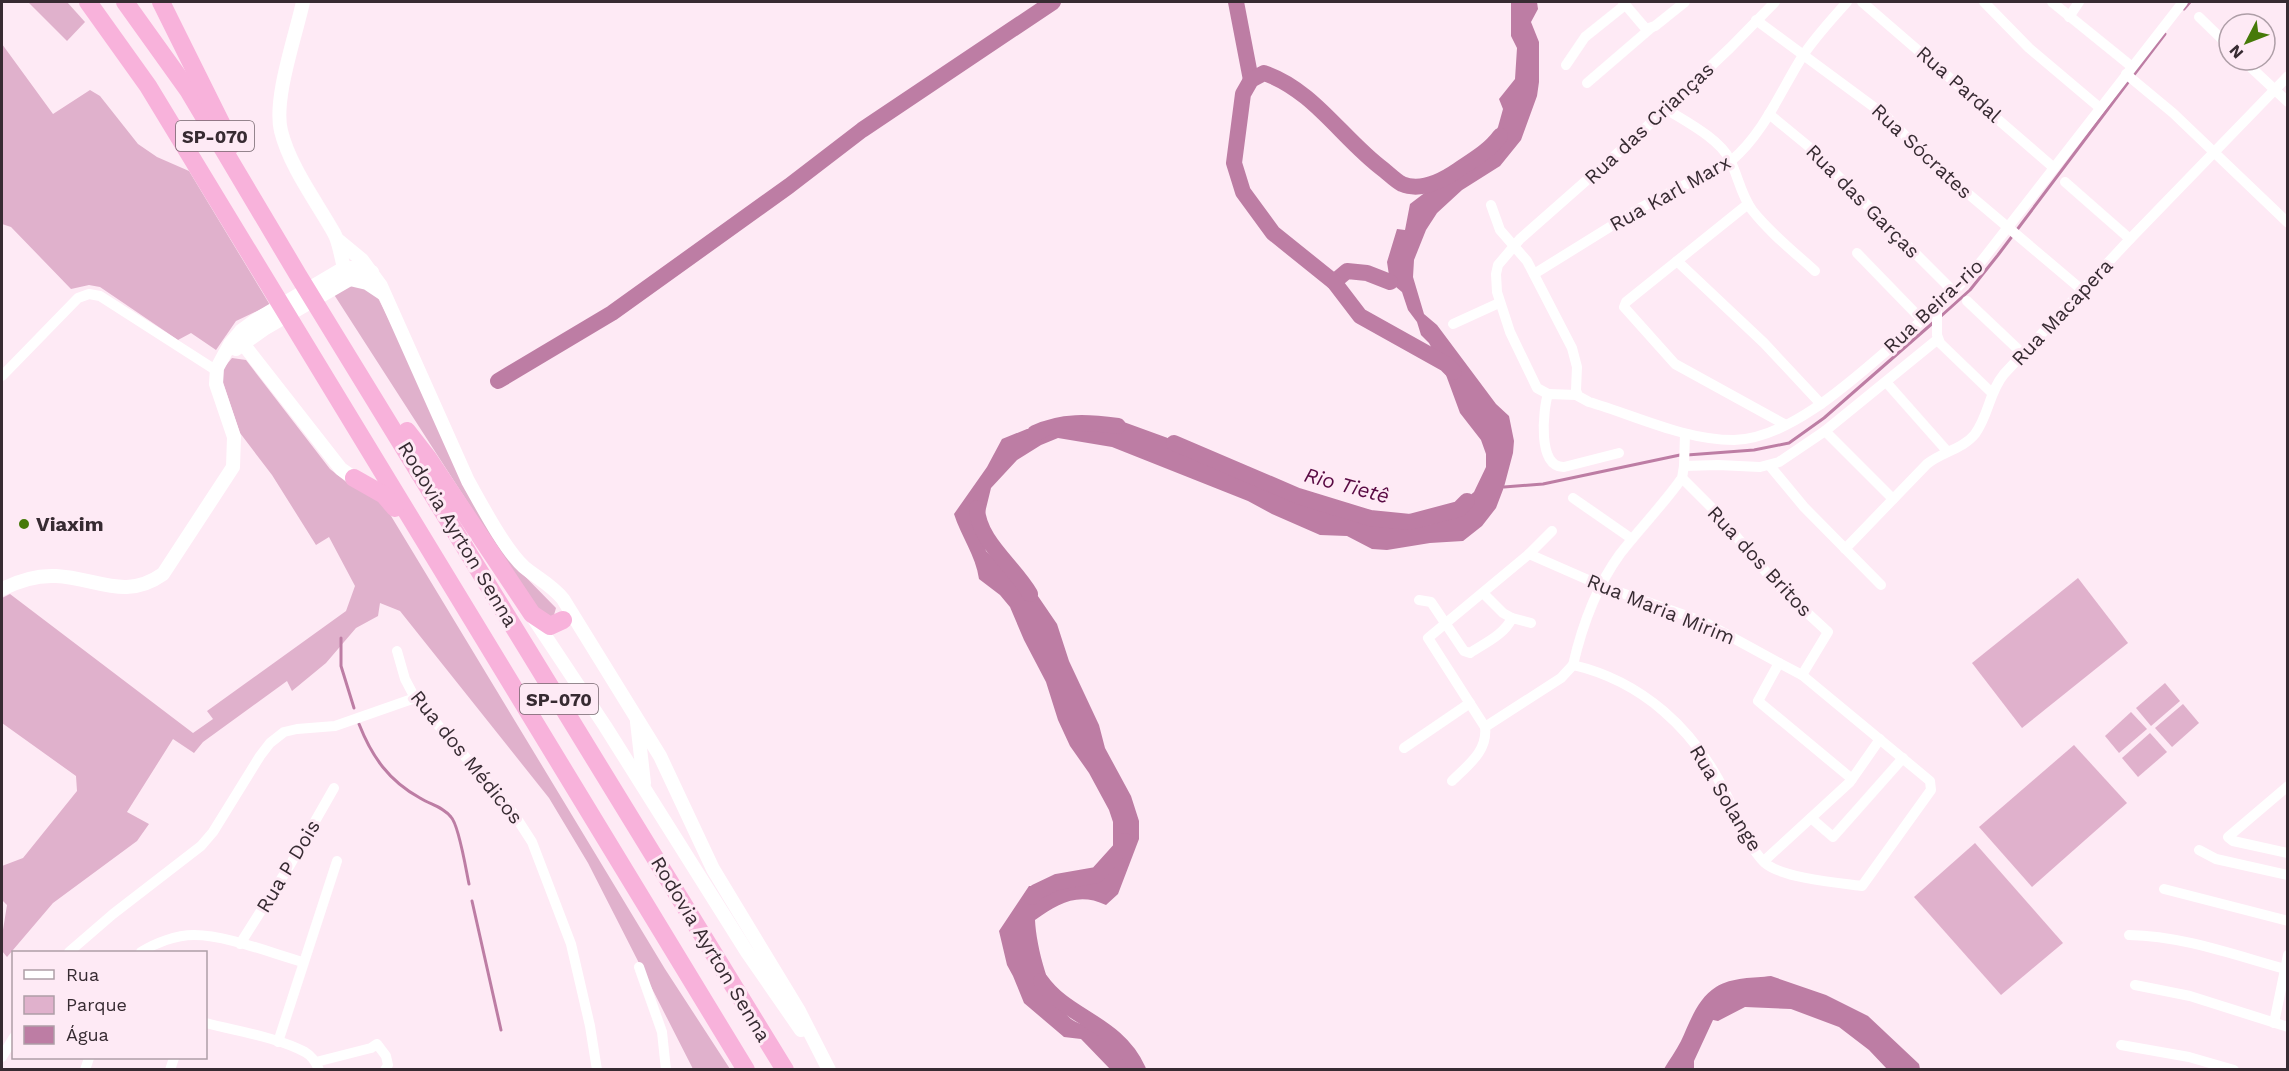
<svg xmlns="http://www.w3.org/2000/svg" width="2289" height="1071" font-family="'Work Sans',sans-serif">
<rect width="100%" height="100%" fill="#feeaf5"/>
<g fill="#e0b1cc">
<polygon points="28,2 67,2 85,22 67,41"/>
<polygon points="2,44 53,114 90,90 100,96 138,144 157,157 189,171 270,305 236,321 216,350 191,333 178,340 100,287 89,285 71,289 11,227 2,224"/>
<polygon points="352,284 366,288 378,298 510,561 556,608 554,615 548,618 541,616 333,293"/>
<polygon points="232,358 246,360 330,469 350,485 372,494 385,506 665,969 730,1069 693,1069 588,863 549,798 400,611 380,603 378,616 356,628 326,663 292,691 287,681 203,742 194,753 173,739 127,812 149,824 137,841 53,903 7,957 2,951 2,936 7,905 2,900 2,866 23,858 77,791 76,776 2,723 2,598 10,594 193,733 213,719 207,711 346,611 355,586 329,537 316,545 272,475 240,433 222,379 222,370"/>
<polygon points="2078,578 2128,643 2022,728 1972,663"/>
<polygon points="2165,683 2180,701 2151,726 2136,708"/>
<polygon points="2183,704 2199,723 2172,747 2155,728"/>
<polygon points="2131,712 2147,729 2119,753 2105,736"/>
<polygon points="2150,733 2167,752 2138,777 2122,758"/>
<polygon points="2074,745 2127,803 2032,887 1979,827"/>
<polygon points="1975,843 2063,943 2001,995 1914,897"/>
</g>
<g fill="#bd7da4">
<path d="M1511,2H1537L1538,9L1531,22L1539,42V82L1537,96L1521,140L1500,166L1462,190L1437,213L1426,230L1414,260L1413,277L1424,314L1437,325L1496,404L1509,416L1514,441L1513,453L1504,487L1496,508L1482,526L1463,541L1430,543L1387,550L1372,549L1347,536L1320,535L1272,514L1248,501L1112,447L1058,438L1041,445L1017,460L991,488L981,529L986,551L1003,567L1029,583L1057,624L1069,661L1099,725L1105,748L1131,796L1139,821V839L1118,894L1106,905C1078,892 1059,903 1035,920C1036,946 1050,1002 1071,1019C1076,1023 1083,1024 1088,1027C1110,1036 1133,1046 1141,1069H1110L1081,1039L1064,1037L1024,1003L1013,976L1007,965L999,931L1029,886C1065,886 1085,887 1113,862V822L1109,810L1089,773L1070,746L1058,720L1046,682L1024,640L1010,607L1000,595L979,579C976,556 961,536 954,514L987,467L1002,439L1027,429L1121,421L1187,445L1202,460L1240,473L1286,498L1388,526L1409,529L1431,524L1445,517L1474,492L1486,467V454L1481,440L1460,413L1446,375L1429,343L1421,335L1417,322L1408,310L1402,292L1390,282L1387,262L1397,229L1405,230L1410,204L1439,182L1480,163L1498,127L1503,109L1499,99L1515,79L1517,48L1511,36Z"/>
<path d="M1771,976L1826,995L1868,1016L1919,1064L1920,1069H1887L1869,1050L1839,1027L1791,1009L1745,1007L1718,1021L1713,1020L1694,1061V1069H1664C1669,1060 1676,1051 1681,1041C1690,1022 1697,999 1716,987C1732,977 1754,978 1771,976Z"/>
</g>
<g fill="none" stroke-linecap="round" stroke-linejoin="round">
<g stroke="#bd7da4" stroke-width="3">
<polyline points="2184,9 2190,2"/>
<polyline points="2133,76 2165,34"/>
<polyline points="1940,317 1970,290 1998,255 2129,81"/>
<polyline points="1687,455 1754,450 1789,443 1824,418 1935,321"/>
<polyline points="1504,487 1543,484 1680,455"/>
<polyline points="341,638 341,666 354,708"/>
<path d="M359,724C372,757 389,781 420,798C431,805 442,806 451,817C459,825 466,870 469,884"/>
<polyline points="472,901 501,1030"/>
</g>
<g stroke="#bd7da4" stroke-width="16">
<polyline points="1236,2 1251,80"/>
<polyline points="1334,282 1347,271 1367,273 1390,282"/>
<path d="M1454,372L1446,364L1360,316L1334,282L1273,233L1243,192L1234,163L1243,94L1251,80L1264,73C1314,90 1343,140 1384,170C1389,174 1396,181 1402,184C1421,192 1442,181 1458,170C1473,160 1489,151 1500,136"/>
<polyline points="498,381 612,313 789,186 862,130 1053,2"/>
<path d="M1035,433C1062,420 1089,422 1118,426"/>
<polyline points="1174,443 1298,496 1370,518 1410,522 1459,509 1467,501"/>
<path d="M977,508C978,541 1014,566 1030,594"/>
<polyline points="1032,897 1036,892 1057,882 1097,875 1124,845 1125,841"/>
<path d="M1041,981C1067,1018 1117,1023 1138,1070"/>
</g>
<g stroke="#fff" stroke-width="10">
<polyline points="1623,2 1646,29 1655,26 1685,2"/>
<polyline points="1862,2 2054,168"/>
<polyline points="1984,2 2029,48 2100,108"/>
<polyline points="2052,2 2131,66"/>
<polyline points="2069,17 2079,2"/>
<polyline points="2199,17 2229,46"/>
<polyline points="1756,20 1886,116 1933,164 2082,290"/>
<polyline points="2243,60 2288,102"/>
<polyline points="1566,65 1585,37 1625,5"/>
<polyline points="2126,74 2173,113 2288,223"/>
<polyline points="1587,83 1651,28"/>
<path d="M1666,109C1685,121 1720,139 1730,160C1738,176 1741,195 1752,210C1770,233 1794,252 1815,271"/>
<polyline points="1769,114 1808,146 1954,292"/>
<polyline points="2065,182 2130,239"/>
<polyline points="1748,204 1626,302 1624,307 1675,364 1784,424"/>
<path d="M1491,205L1500,230L1527,261L1572,348L1577,367L1576,390L1578,396L1589,402C1637,416 1684,440 1734,440C1791,439 1857,376 1899,340C1929,314 1959,289 1984,258L2183,2"/>
<polyline points="1857,253 1922,320"/>
<polyline points="1677,261 1764,343 1821,404"/>
<path d="M1534,274L1642,207L1731,161C1764,133 1780,92 1802,57C1815,37 1832,19 1847,2"/>
<polyline points="1967,301 2023,354"/>
<polyline points="1937,307 1937,335 1940,343 1992,393"/>
<polyline points="1453,324 1499,303"/>
<polyline points="2,376 78,298 89,294 100,296 217,371"/>
<polyline points="1886,382 1947,451"/>
<polyline points="1548,394 1537,388 1510,332 1497,292 1496,274 1498,265 1520,239 1638,135 1730,48 1775,2"/>
<path d="M1577,395L1548,394C1543,410 1537,468 1564,467L1619,453"/>
<polyline points="1825,431 1893,499"/>
<polyline points="1684,466 1718,465 1760,467 1779,462 1825,431 1938,339"/>
<polyline points="1770,466 1804,507 1881,585"/>
<polyline points="1682,478 1716,512 1776,584 1828,632 1802,675"/>
<polyline points="1573,498 1632,539"/>
<path d="M1845,549L1927,464C1942,452 1963,449 1975,434C1989,415 1989,392 2004,374L2130,239L2288,76"/>
<polyline points="1483,593 1503,613 1512,618"/>
<path d="M1419,600L1431,602L1464,651L1470,653C1485,643 1504,635 1512,618L1531,623"/>
<polyline points="397,651 405,679 415,698 514,814 532,842 571,944 590,1026 597,1070"/>
<polyline points="1779,663 1758,701 1852,779"/>
<path d="M1573,665C1582,626 1596,587 1620,554C1640,528 1663,505 1682,478L1684,466L1685,434"/>
<path d="M1485,727L1561,678L1573,665C1642,681 1694,729 1725,792C1736,813 1747,846 1765,863C1782,878 1839,883 1862,886L1931,790L1930,781L1802,675L1779,663L1704,622L1602,586L1529,554"/>
<polyline points="1404,748 1470,703"/>
<path d="M1452,781C1468,765 1488,751 1485,727L1428,638L1529,554L1552,531"/>
<polyline points="2288,786 2228,837 2233,841 2288,853"/>
<polyline points="1811,818 1833,837 1903,758"/>
<polyline points="2199,850 2216,859 2288,875"/>
<polyline points="1764,861 1850,782 1880,739"/>
<polyline points="2164,889 2288,921"/>
<path d="M2129,935C2183,936 2234,955 2285,969"/>
<polyline points="240,944 290,865 334,788"/>
<polyline points="69,952 113,914 201,846 213,832 260,756 270,743 284,732 297,729 335,726 415,698"/>
<path d="M141,952C155,943 176,935 194,935C226,935 271,953 303,962"/>
<polyline points="639,967 662,1032 666,1070"/>
<polyline points="2135,985 2190,996 2288,1027"/>
<path d="M206,1023C236,1031 277,1037 305,1052C312,1056 316,1062 319,1070"/>
<polyline points="2274,1023 2288,955"/>
<polyline points="278,1042 337,861"/>
<polyline points="2121,1045 2189,1057 2234,1070"/>
<polyline points="2,1057 14,1037"/>
<polyline points="316,1062 371,1048 377,1044 386,1056 388,1065 385,1070"/>
<polyline points="85,1070 89,1058"/>
<polyline points="170,1070 174,1058"/>
</g>
<g stroke="#fff" stroke-width="14">
<path d="M303,2C296,35 273,99 281,131C290,167 316,201 334,233C342,247 341,270 350,279"/>
<path d="M339,241L362,260L381,286L468,481C481,504 505,550 524,567C537,578 552,585 563,599L660,756L713,869L799,1011L829,1070"/>
<polyline points="350,279 367,283 382,293"/>
<polyline points="241,331 241,339 244,345 341,469 354,478"/>
<polyline points="236,349 264,329 350,279"/>
<path d="M2,589C18,581 38,575 56,576C97,578 125,601 163,574L233,467L234,437L216,384L217,368L230,344L241,331L256,320L344,268H355L372,272"/>
<polyline points="534,619 605,726 747,952 801,1030"/>
<polyline points="637,722 644,783"/>
</g>
<g stroke="#f8b2db" stroke-width="18">
<polyline points="88,2 148,86 746,1070"/>
<polyline points="125,2 188,90 298,275 785,1070"/>
<polyline points="161,2 232,145"/>
<polyline points="407,431 428,458 532,614 550,626 563,620"/>
<polyline points="354,478 384,495 395,508"/>
</g>
</g>
<circle fill="#467a09" stroke="#feeaf5" stroke-width="2" cx="24" cy="524" r="6"/>
<g text-anchor="middle" dominant-baseline="central" stroke-width="6" stroke-linejoin="round" paint-order="stroke">
<g fill="#feeaf5" stroke="#73646c" stroke-width="1.5">
<rect x="176" y="121" width="78" height="30" rx="4.5"/>
<rect x="520" y="684" width="78" height="30" rx="4.5"/>
</g>
<g font-size="18" font-weight="bold" fill="#372b32">
<text x="215" y="136">SP-070</text>
<text x="559" y="699">SP-070</text>
</g>
<g font-size="20" fill="#372b32" stroke="#feeaf5">
<text transform="translate(1959 84) rotate(41)">Rua Pardal</text>
<text transform="translate(1649 123) rotate(-43)">Rua das Crianças</text>
<text transform="translate(1922 151) rotate(43)">Rua Sócrates</text>
<text transform="translate(1670 193) rotate(-29)">Rua Karl Marx</text>
<text transform="translate(1863 201) rotate(45)">Rua das Garças</text>
<text transform="translate(1933 306) rotate(-43)">Rua Beira-rio</text>
<text transform="translate(2062 312) rotate(-47)">Rua Macapera</text>
<text transform="translate(458 534) rotate(59)">Rodovia Ayrton Senna</text>
<text transform="translate(1760 561) rotate(47)">Rua dos Britos</text>
<text transform="translate(1661 609) rotate(22)">Rua Maria Mirim</text>
<text transform="translate(467 757) rotate(51)">Rua dos Médicos</text>
<text transform="translate(1726 798) rotate(59)">Rua Solange</text>
<text transform="translate(288 866) rotate(-59)">Rua P Dois</text>
<text transform="translate(711 949) rotate(59)">Rodovia Ayrton Senna</text>
</g>
<g font-size="20" font-weight="bold" fill="#372b32" stroke="#feeaf5" text-anchor="start">
<text x="36" y="524">Viaxim</text>
</g>
<g font-size="21" font-style="italic" fill="#590a43" stroke="#feeaf5">
<text transform="translate(1347 485) rotate(15)">Rio Tietê</text>
</g>
</g>
<rect width="2289" height="1071" fill="none" stroke="#372b32" stroke-width="6"/>
<rect x="12" y="951" width="195" height="108" fill="#feeaf5" stroke="#ae9ea7" stroke-width="1.5"/>
<rect x="24" y="970" width="30" height="9" fill="#ffffff" stroke="#ae9ea7" stroke-width="1.5"/>
<text x="66" y="981" font-size="18" fill="#372b32">Rua</text>
<rect x="24" y="996" width="30" height="18" fill="#e0b1cc" stroke="#ae9ea7" stroke-width="1.5"/>
<text x="66" y="1011" font-size="18" fill="#372b32">Parque</text>
<rect x="24" y="1026" width="30" height="18" fill="#bd7da4" stroke="#ae9ea7" stroke-width="1.5"/>
<text x="66" y="1041" font-size="18" fill="#372b32">Água</text>
<g transform="translate(2247 42) rotate(228)"><circle r="28" fill="#feeaf5" stroke="#ae9ea7" stroke-width="1.5"/>
<path d="M0-4.5L10 22L0 15L-10 22Z" fill="#467a09"/>
<text y="-9" font-size="16" font-weight="bold" text-anchor="middle" fill="#372b32">N</text>
</g>
</svg>
